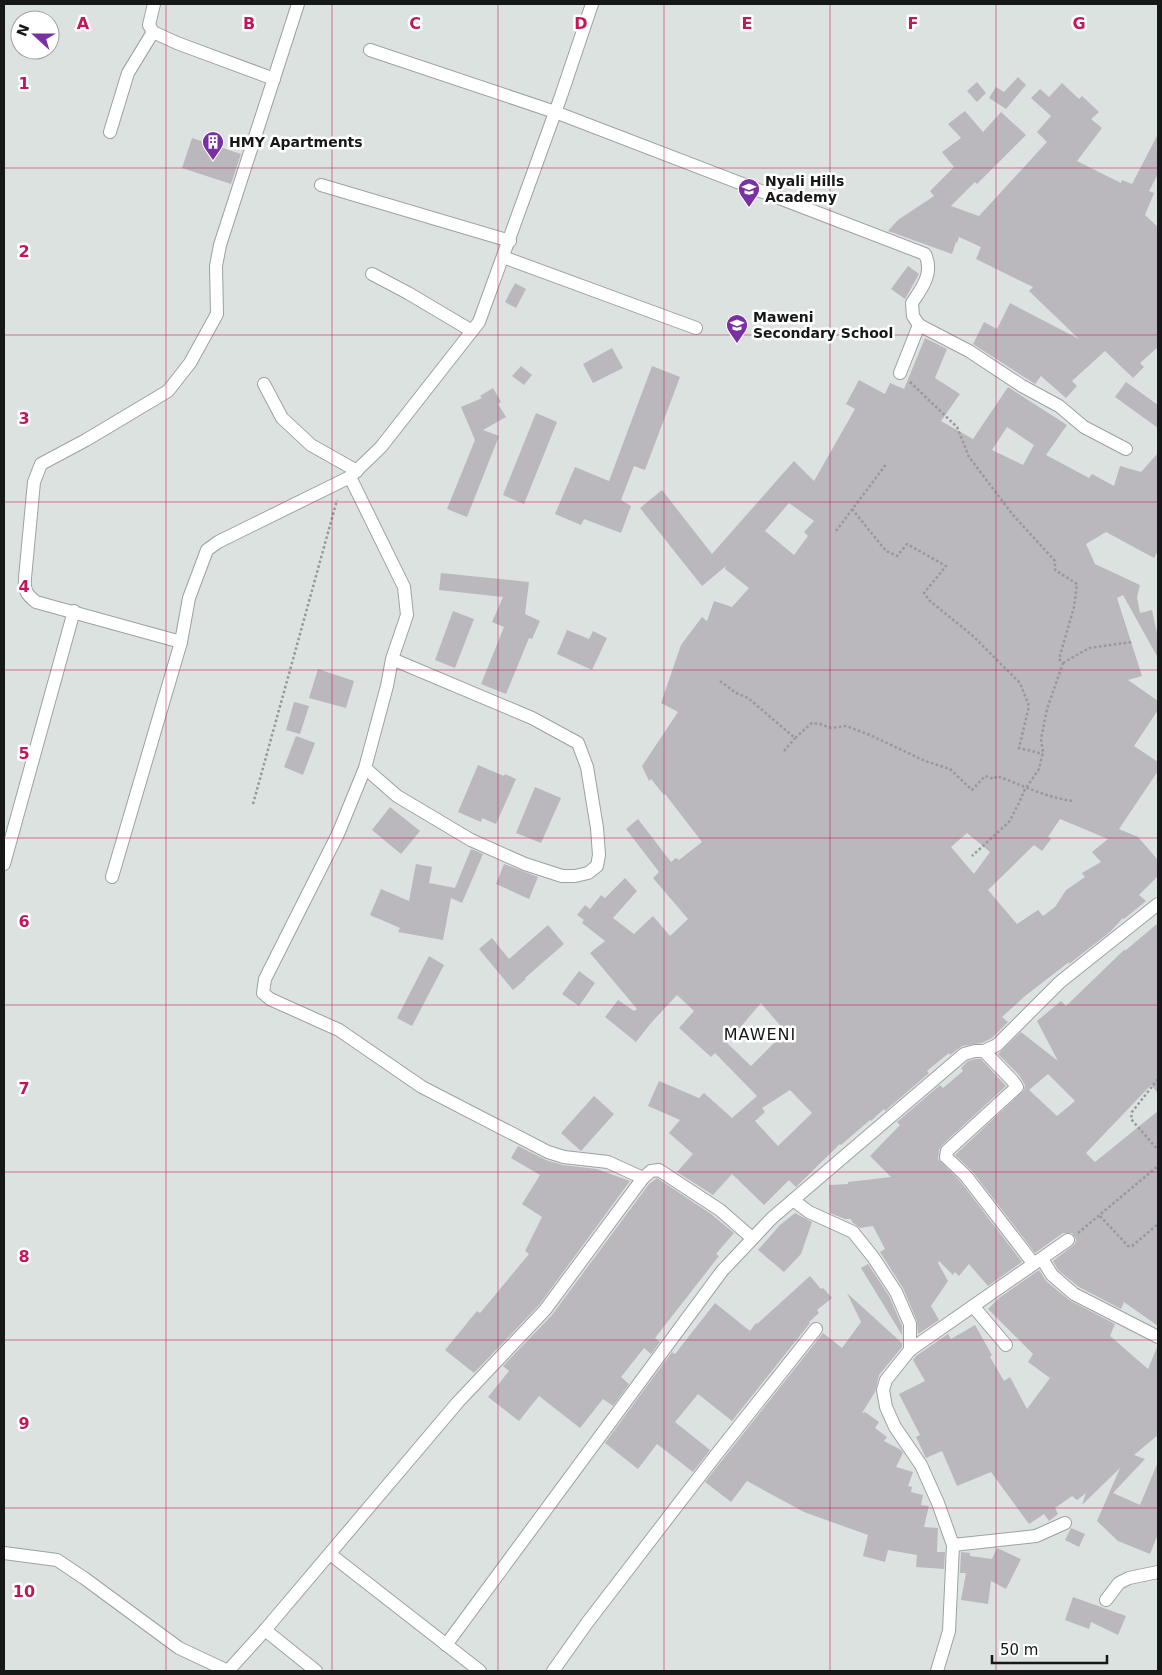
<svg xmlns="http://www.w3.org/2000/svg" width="1162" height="1675" font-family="'DejaVu Sans',sans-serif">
<rect width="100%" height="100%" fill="#dce2e0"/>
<g fill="#bab8bc" fill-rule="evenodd">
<polygon points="1018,77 1026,85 1006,109 989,98 996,87 1004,92"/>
<polygon points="977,82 986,93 977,102 967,91"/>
<polygon points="1062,83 1079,99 1082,96 1099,112 1091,119 1102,128 1077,161 1121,183 1122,180 1132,184 1158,134 1158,174 1149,191 1154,193 1145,215 1158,227 1158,347 1140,363 1144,367 1133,378 1105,351 1072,381 1077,386 1066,398 1041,376 1035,384 973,344 984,322 997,329 1010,303 1079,339 1029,291 1033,287 976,259 981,247 959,237 957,243 956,242 952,254 888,231 898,220 934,196 930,191 954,167 942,152 961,138 948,124 965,111 983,132 1001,112 1026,135 977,184 975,182 951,206 979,216 1047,142 1037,132 1051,116 1031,98 1040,89 1049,97"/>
<polygon points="192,138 241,154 231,184 182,168"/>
<polygon points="908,266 919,274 905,299 891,289"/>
<polygon points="515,283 526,289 516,308 505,302"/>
<path d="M925,338L947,349L935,378L960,394L941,421L973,439L1008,387L1067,425L1046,455L1089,478L1092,474L1114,486L1120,466L1141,472L1158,453V551L1154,558L1106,532L1086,544L1095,564L1140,585L1137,597L1140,613L1152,610L1158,638V658L1123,595L1117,598L1142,676L1128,680L1158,701V710L1134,746L1158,762V771L1119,829L1138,837L1157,859L1158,876L1139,895L1146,901L1124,919L1123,918L1110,932L1069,964V962L1025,996L1002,1017L1008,1022L992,1038L982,1043L962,1046L950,1055L949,1053L927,1071L929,1073L885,1111L884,1109L871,1121L870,1120L841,1145L840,1144L796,1187L789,1180L764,1205L732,1174L713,1195L677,1172L693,1154L669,1133L680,1120L648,1106L659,1081L699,1098L704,1093L732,1118L757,1096L715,1053L711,1057L679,1028L694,1011L677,995L651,1023L636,1042L605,1017L618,1000L634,1011L637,1009L590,953L605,941L582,923L584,920L577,915L585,905L590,909L601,895L605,898L625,878L637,891L613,918L634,934L653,916L670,936L688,919L653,878L659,872L626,829L638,819L671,862L676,858L679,860L702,842L665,794L664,795L651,779L649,781L642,766L678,712L661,703L681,645L702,617L707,621L714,601L732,607L749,588L725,569L726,566L702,586L640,508L662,490L712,554L794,461L814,481L855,409L846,404L859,380L885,394L890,383L904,389ZM1007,427L1034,445L1023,465L992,450ZM789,503L814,521L804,532L808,536L794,555L765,531ZM1060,819L1108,839L1092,852L1101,862L1082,873L1085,877L1066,890L1055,907L1043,916L1038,910L1017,924L988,890L1034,845L1042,851L1051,839L1048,837ZM967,833L990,852L974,874L951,847ZM761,1003L784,1030L776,1036L778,1039L751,1066L727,1043ZM790,1090L812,1113L778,1146L755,1121L765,1112L762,1108Z"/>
<polygon points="612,348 623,368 593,383 583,364"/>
<polygon points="521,366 532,375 524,385 512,376"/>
<polygon points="652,366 680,377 645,470 634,466 621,500 631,506 621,533 584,519 581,525 555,514 575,467 609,481"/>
<polygon points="1126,382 1158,405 1158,428 1115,397"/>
<polygon points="493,388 501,402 498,404 506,417 483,430 499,436 467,517 447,509 475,440 461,407 482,398 480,396"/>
<polygon points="536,413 557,422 524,504 503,495"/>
<polygon points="441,573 529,582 525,614 540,621 532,639 529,638 506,694 481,684 504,627 492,622 503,597 439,590"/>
<polygon points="453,611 474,619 455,668 435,660"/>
<polygon points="567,630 589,639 593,631 607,638 592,670 557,654"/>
<polygon points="318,669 354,681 346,708 309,698"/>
<polygon points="294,702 309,706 300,734 286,730"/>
<polygon points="296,736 315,743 303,775 284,767"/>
<polygon points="478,765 504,776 505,774 516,779 496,824 482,818 481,822 458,812"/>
<polygon points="535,787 561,798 541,843 516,833"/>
<polygon points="390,807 420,831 401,854 372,830"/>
<polygon points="471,849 483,854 462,903 451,898 443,940 398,932 400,928 370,915 381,889 409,901 416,864 432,867 429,883 455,888"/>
<polygon points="504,864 538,877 529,899 496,884"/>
<path d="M1158,923V1093L1151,1085L1086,1153L1095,1162L1158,1111V1326L1124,1302L1121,1309L1079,1287L1058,1270L1053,1261L1075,1244L1076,1239L1072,1233H1063L1035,1253L972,1171L955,1155L1024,1090L1025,1085L1019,1075L998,1054L1021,1032L1058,1061L1037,1021L1061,1001L1066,1006L1124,950H1126ZM1048,1074L1075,1101L1057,1116L1029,1090Z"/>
<polygon points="548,925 564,944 525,978 526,979 513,990 479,949 492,938 509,959"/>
<polygon points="429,956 444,965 412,1026 397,1018"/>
<polygon points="579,971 595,983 579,1006 562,994"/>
<polygon points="976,1059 981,1059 1006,1086 942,1145 939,1150 938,1159 960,1181 1022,1262 988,1286 969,1264 959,1276 955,1272 953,1275 939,1261 938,1263 948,1281 931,1306 939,1320 918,1334 917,1321 903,1288 880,1252 885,1249 873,1226 860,1228 852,1222 851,1219 845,1219 830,1213 829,1185 848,1184 848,1182 891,1177 870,1156 900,1125 897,1122 940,1085 943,1088 963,1071 961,1068 968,1061"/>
<polygon points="594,1096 614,1114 581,1151 561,1133"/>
<polygon points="518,1146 546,1160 563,1165 597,1169 630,1181 539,1305 474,1373 445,1350 477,1311 480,1313 529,1254 525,1251 542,1217 522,1204 540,1175 511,1158"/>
<polygon points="657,1178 711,1214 734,1233 716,1254 719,1256 655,1338 660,1342 651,1354 644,1348 621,1377 629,1384 613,1406 603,1399 580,1428 539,1396 519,1421 488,1397 509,1371 503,1366 552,1315 649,1184"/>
<polygon points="795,1213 812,1222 801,1254 784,1272 758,1250 780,1225"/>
<polygon points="868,1264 889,1296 902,1326 902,1335 861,1268"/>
<polygon points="1039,1270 1046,1281 1069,1300 1115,1324 1110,1336 1148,1369 1158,1345 1158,1435 1134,1455 1145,1459 1113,1493 1140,1505 1158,1462 1158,1534 1150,1554 1118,1541 1097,1521 1120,1468 1082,1505 1086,1493 1077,1500 1072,1496 1055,1508 1058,1514 1049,1521 1044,1514 1029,1524 991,1472 957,1486 942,1451 926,1458 916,1437 920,1435 899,1394 925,1381 913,1360 916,1356 948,1334 951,1339 975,1325 992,1355 990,1357 1004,1381 1010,1377 1027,1409 1050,1378 1028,1362 1033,1354 988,1309 999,1298"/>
<polygon points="810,1276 821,1289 823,1288 832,1298 817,1310 819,1313 809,1322 810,1323 732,1421 698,1394 675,1422 710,1450 693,1472 657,1444 638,1469 605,1443 672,1352 675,1354 715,1303 750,1331 756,1323 757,1324"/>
<polygon points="847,1293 902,1343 902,1347 879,1375 875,1392 862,1413 865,1412 879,1422 875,1428 887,1437 884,1441 901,1450 903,1453 896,1467 913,1472 908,1486 912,1487 911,1492 923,1495 921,1505 929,1506 924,1527 938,1528 937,1552 945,1552 944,1569 916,1567 917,1555 888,1550 885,1562 863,1556 868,1535 804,1512 747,1481 731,1502 705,1482 823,1333 842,1348 861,1322"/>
<polygon points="1071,1528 1085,1534 1079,1547 1065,1540"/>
<polygon points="997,1548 1021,1559 1006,1589 991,1581 988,1604 961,1600 966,1573 960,1573 961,1552 970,1553 970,1556 992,1559"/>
<polygon points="1073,1597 1126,1616 1118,1635 1091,1622 1089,1629 1065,1620"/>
</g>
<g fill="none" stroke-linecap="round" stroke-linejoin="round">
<g stroke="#9da2a0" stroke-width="14">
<g id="street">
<polyline points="154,4 149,25 153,32 177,43 274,79"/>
<path d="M370,50L555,112L925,254C934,273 922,288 912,303L913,316L919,325L900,373"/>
<polyline points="110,132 128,73 153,32"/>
<polyline points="321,185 510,241"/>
<polyline points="503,257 696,328"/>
<polyline points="372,274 408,293 472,331"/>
<polyline points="919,325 969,351 1022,386 1059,406 1084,427 1126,449"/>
<polyline points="264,384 282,418 311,445 357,471"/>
<polyline points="350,477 404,587 407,615 392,659 387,686 365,768 397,796 471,840 525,864 562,876 575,876 588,873 597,866 599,855 597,828 587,767 578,743 532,718 392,659"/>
<path d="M181,642L36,602C26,594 24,590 25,578L34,482L41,464L86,440L168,391L190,363L217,314L216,266L220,245L298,4"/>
<polyline points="365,768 338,834 265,979 263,993 270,999 339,1030 422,1087 548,1152 564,1157 608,1162 643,1178"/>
<polyline points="4,864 74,611"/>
<polyline points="112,877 181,642 189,598 207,550 218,542 350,477 381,447 479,322 561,96 592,4"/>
<polyline points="984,1051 1012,1080 1017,1087 947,1151 946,1157 966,1176 1033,1263"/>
<polyline points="793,1200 809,1212 853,1232 873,1257 896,1292 910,1324 910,1350 886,1380 883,1390 886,1407 895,1427 921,1465 938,1503 953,1545 1036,1536 1065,1523"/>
<polyline points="1042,1259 1052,1275 1074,1294 1158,1337"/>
<polyline points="973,1306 1006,1345"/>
<polyline points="910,1350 1068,1240"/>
<polyline points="4,1553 57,1560 84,1578 179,1648 228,1671"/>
<polyline points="330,1554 480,1671"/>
<polyline points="1106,1600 1119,1583 1129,1578 1158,1572"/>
<polyline points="265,1630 316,1671"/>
<polyline points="446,1645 722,1271 772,1218 964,1054 975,1051 984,1051 997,1045 1060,982 1158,904"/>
<polyline points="228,1671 265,1630 458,1402 545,1310 643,1178 651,1171 659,1170 720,1210 752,1238"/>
<polyline points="553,1671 587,1623 716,1455 816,1329"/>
<polyline points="937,1671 949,1631 953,1545"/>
</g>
</g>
<g stroke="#959998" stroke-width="2.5" stroke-dasharray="2.5 2.5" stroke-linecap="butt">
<polyline points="910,382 957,427 969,457 1013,515 1055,561 1055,570 1077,584 1074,607 1059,659 1063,663 1047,709 1041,739 1043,752 1039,769 1024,791 1019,803 1009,822 972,856"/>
<polyline points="852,509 886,551 897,556 907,544 946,566 924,593 930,601 973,636 1020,683 1029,706 1019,748 1043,754"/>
<polyline points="836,531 887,463"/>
<polyline points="1063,663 1089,648 1132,642"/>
<path d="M720,681L736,693L748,698L795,738L812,723L820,724L831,728L846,726L870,735L925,761L950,769L972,790L985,776L994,779L997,776C1022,785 1047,798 1073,801"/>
<polyline points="784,751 795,738"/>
<polyline points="253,804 337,500"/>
<polyline points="1158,1079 1132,1112 1131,1119 1158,1150"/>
<polyline points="1100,1216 1128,1246 1132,1246 1158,1224"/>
<polyline points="1078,1233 1158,1166"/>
</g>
<use href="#street" stroke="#fff" stroke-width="12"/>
</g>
<path fill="none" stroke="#c2185b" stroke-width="1" stroke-opacity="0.55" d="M166,4V1671M332,4V1671M498,4V1671M664,4V1671M830,4V1671M996,4V1671M4,168H1158M4,335H1158M4,502H1158M4,670H1158M4,838H1158M4,1005H1158M4,1172H1158M4,1340H1158M4,1508H1158"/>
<defs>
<g id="building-pin" transform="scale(1.125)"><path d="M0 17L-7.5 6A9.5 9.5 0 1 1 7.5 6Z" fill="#7930a2" stroke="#fff"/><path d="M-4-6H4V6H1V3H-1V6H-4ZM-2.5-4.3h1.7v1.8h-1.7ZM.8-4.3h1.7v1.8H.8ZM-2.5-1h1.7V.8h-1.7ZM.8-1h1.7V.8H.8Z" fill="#fff"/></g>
<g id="school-pin" transform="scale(1.125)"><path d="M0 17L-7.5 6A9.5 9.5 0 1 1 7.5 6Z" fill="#7930a2" stroke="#fff"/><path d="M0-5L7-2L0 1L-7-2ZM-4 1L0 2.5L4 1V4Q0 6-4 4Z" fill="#fff"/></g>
</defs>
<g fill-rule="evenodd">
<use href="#building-pin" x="213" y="142"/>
<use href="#school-pin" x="749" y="189"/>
<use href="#school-pin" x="737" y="325"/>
</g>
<g text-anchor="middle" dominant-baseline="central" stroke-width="5" stroke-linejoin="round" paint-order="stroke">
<g font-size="14" font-weight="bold" fill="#161717" stroke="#fff" text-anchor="start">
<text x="229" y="142">HMY Apartments</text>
<text x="765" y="181">Nyali Hills<tspan x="765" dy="16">Academy</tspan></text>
<text x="753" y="317">Maweni<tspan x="753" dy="16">Secondary School</tspan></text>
</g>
<g font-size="16" letter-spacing="1" fill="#161717" stroke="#fff">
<text x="760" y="1034">MAWENI</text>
</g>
</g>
<g font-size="16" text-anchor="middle" font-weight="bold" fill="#c2185b" stroke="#fff" stroke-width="5" stroke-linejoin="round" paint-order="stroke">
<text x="83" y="29">A</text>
<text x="249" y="29">B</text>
<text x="415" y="29">C</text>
<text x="581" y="29">D</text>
<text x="747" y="29">E</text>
<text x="913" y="29">F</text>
<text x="1079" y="29">G</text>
<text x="24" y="89">1</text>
<text x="24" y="257">2</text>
<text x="24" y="424">3</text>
<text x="24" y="592">4</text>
<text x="24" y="759">5</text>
<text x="24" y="927">6</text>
<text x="24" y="1094">7</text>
<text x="24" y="1262">8</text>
<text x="24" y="1429">9</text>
<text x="24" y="1597">10</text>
</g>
<rect width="1162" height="1675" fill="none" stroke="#161717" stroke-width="10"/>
<g transform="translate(35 35) rotate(291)"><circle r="24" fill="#ffffff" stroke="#a2a2a2"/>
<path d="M0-4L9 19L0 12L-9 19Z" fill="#7930a2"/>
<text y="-8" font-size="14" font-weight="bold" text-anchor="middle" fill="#161717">N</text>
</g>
<path d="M992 1655v8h115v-8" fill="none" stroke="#161717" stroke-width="2.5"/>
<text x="1000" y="1655" font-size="15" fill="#161717" stroke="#ffffff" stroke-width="4" paint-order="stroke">50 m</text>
</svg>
